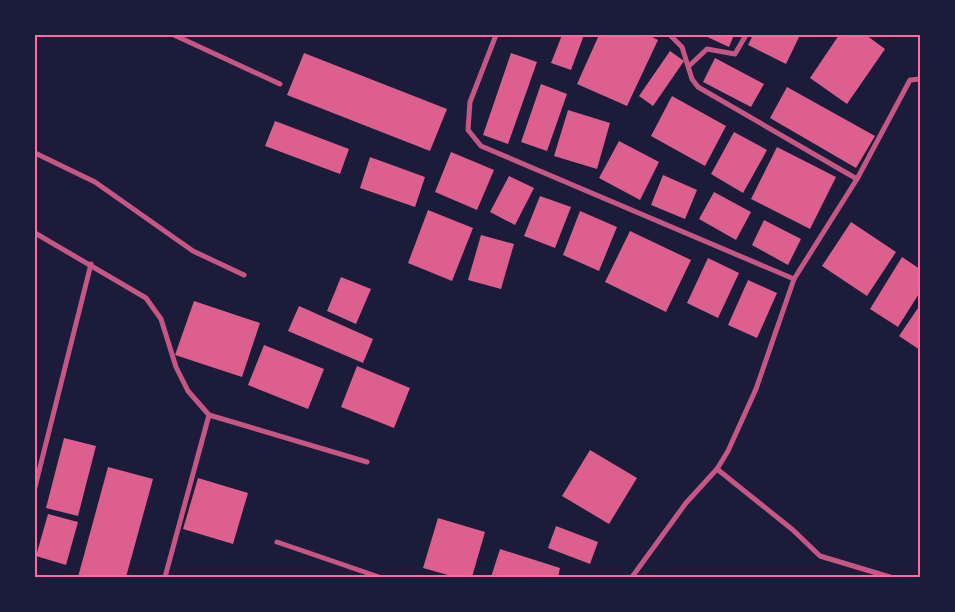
<svg xmlns="http://www.w3.org/2000/svg" width="955" height="612" font-family="Barlow,sans-serif">
<rect width="100%" height="100%" fill="#1b1b3a"/>
<g fill="#dd5f8e">
<polygon points="562,35 584,35 571,70 551,63"/>
<polygon points="599,35 648,35 658,40 627,106 577,84"/>
<polygon points="703,35 734,35 729,47"/>
<polygon points="753,35 800,35 786,64 748,45"/>
<polygon points="839,35 866,35 885,49 847,104 810,78"/>
<polygon points="670,51 684,61 653,106 639,96"/>
<polygon points="304,53 447,109 430,151 287,95"/>
<polygon points="511,53 537,62 508,144 483,135"/>
<polygon points="715,58 764,84 751,107 703,82"/>
<polygon points="541,84 567,94 547,151 521,142"/>
<polygon points="787,87 875,136 856,168 770,118"/>
<polygon points="672,96 726,126 705,166 651,136"/>
<polygon points="568,110 610,123 597,169 554,156"/>
<polygon points="275,121 349,149 340,174 265,146"/>
<polygon points="734,132 767,150 743,193 711,174"/>
<polygon points="619,141 659,162 640,200 599,178"/>
<polygon points="777,147 836,177 810,229 751,199"/>
<polygon points="451,152 494,170 477,210 435,192"/>
<polygon points="370,157 425,177 415,207 360,188"/>
<polygon points="663,175 697,190 685,219 651,205"/>
<polygon points="509,176 534,188 515,225 490,212"/>
<polygon points="714,192 751,212 736,240 699,219"/>
<polygon points="540,196 571,207 555,248 524,236"/>
<polygon points="428,210 473,228 452,281 408,263"/>
<polygon points="580,211 617,227 599,271 563,255"/>
<polygon points="764,220 801,239 788,265 752,245"/>
<polygon points="851,222 896,252 867,296 822,266"/>
<polygon points="630,231 691,260 666,312 605,282"/>
<polygon points="481,235 514,244 501,289 468,280"/>
<polygon points="902,257 920,269 920,292 898,327 870,309"/>
<polygon points="708,258 739,273 718,318 687,303"/>
<polygon points="341,277 371,289 356,324 327,311"/>
<polygon points="748,280 777,293 757,338 728,325"/>
<polygon points="194,301 260,323 242,377 175,355"/>
<polygon points="920,305 920,350 899,336"/>
<polygon points="299,306 373,339 363,363 288,331"/>
<polygon points="264,345 324,369 308,409 248,385"/>
<polygon points="357,366 410,388 394,428 341,407"/>
<polygon points="64,438 96,446 78,516 46,508"/>
<polygon points="590,450 637,478 609,524 562,496"/>
<polygon points="108,467 153,479 126,577 78,577"/>
<polygon points="198,478 248,493 233,544 183,529"/>
<polygon points="48,514 78,522 66,565 36,556"/>
<polygon points="438,518 485,532 472,577 455,577 423,568"/>
<polygon points="556,526 598,542 590,564 548,548"/>
<polygon points="500,549 560,568 558,577 491,577"/>
</g>
<g fill="none" stroke-linecap="round" stroke-linejoin="round">
<g stroke="#c65784" stroke-width="5">
<polyline points="174,35 280,84"/>
<polyline points="496,35 470,102 468,130 481,146 794,279"/>
<polyline points="670,35 682,47 692,79 698,87 857,179"/>
<polyline points="689,66 707,49 735,54 746,35"/>
<polyline points="35,153 95,182 193,251 244,275"/>
<polyline points="35,233 146,298 161,319 176,367 188,391 209,415 367,462"/>
<polyline points="717,469 793,530 820,556 890,577"/>
<polyline points="35,487 91,264"/>
<polyline points="277,542 379,577"/>
<polyline points="165,577 209,415"/>
<polyline points="632,577 686,503 717,469 728,451 756,389 794,279 857,179 910,80 920,79"/>
</g>
</g>
<rect width="955" height="612" fill="none" stroke="#1b1b3a" stroke-width="72"/>
<rect x="36" y="36" width="883" height="540" fill="none" stroke="#ff6b9d" stroke-width="2"/>
</svg>
